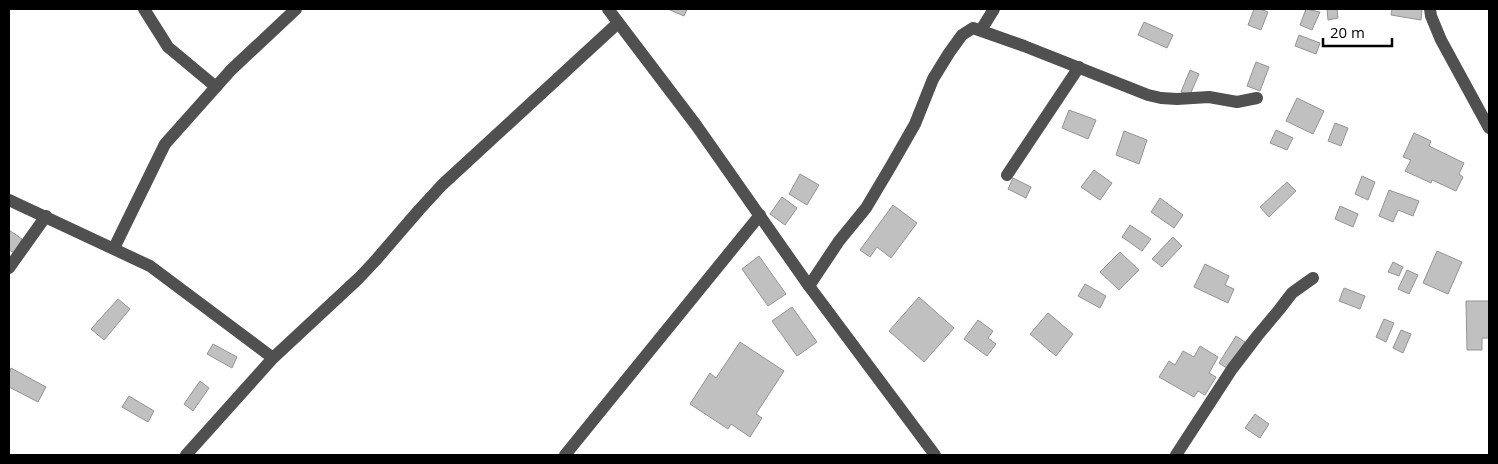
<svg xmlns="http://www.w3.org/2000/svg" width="1498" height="464" font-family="'Open Sans',sans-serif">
<rect width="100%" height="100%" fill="#fff"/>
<g fill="#c0c0c0" stroke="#949494">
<polygon points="670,9 687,9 684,16 670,10"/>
<polygon points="1254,9 1260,9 1268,12 1261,30 1248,25"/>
<polygon points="1306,9 1320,12 1312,30 1300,25"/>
<polygon points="1327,9 1337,9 1338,18 1328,20"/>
<polygon points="1392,9 1422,9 1421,20 1391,15"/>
<polygon points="1144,22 1173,35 1167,48 1138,35"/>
<polygon points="1299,35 1320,43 1316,54 1295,46"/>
<polygon points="1256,62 1269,67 1260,91 1247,86"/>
<polygon points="1190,70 1199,74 1190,95 1181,92"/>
<polygon points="1297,98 1324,111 1313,134 1286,121"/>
<polygon points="1069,110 1096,120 1088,139 1062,128"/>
<polygon points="1335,123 1348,128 1341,146 1328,141"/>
<polygon points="1276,130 1293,138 1287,150 1270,143"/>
<polygon points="1124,131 1147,140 1139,164 1116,155"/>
<polygon points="1414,133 1431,141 1429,146 1464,163 1459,174 1463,177 1456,191 1432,180 1431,183 1405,171 1411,160 1403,157"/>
<polygon points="1094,170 1112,183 1100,200 1081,187"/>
<polygon points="800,174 819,185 807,205 789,194"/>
<polygon points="1362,176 1375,182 1368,200 1355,194"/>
<polygon points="1013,178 1031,187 1026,198 1008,189"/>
<polygon points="1287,182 1296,191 1269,217 1260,207"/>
<polygon points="1389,190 1419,201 1413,216 1398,210 1393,222 1379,216"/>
<polygon points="782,197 797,208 785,225 770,214"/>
<polygon points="1160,198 1183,215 1174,228 1151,212"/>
<polygon points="893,205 917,223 891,258 877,247 870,257 860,250"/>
<polygon points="1340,206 1358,214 1353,227 1335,219"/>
<polygon points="1130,225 1151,239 1142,251 1122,237"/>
<polygon points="9,230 22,239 14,253 9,250"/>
<polygon points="1173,237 1182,246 1162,267 1152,259"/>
<polygon points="1437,251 1462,262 1448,294 1423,283"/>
<polygon points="1120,252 1139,270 1119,290 1100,272"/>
<polygon points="759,256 786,294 768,306 742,269"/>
<polygon points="1393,262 1403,267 1399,276 1388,272"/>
<polygon points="1205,264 1229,276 1225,285 1234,289 1228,303 1194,287"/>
<polygon points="1407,270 1418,275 1409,294 1398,289"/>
<polygon points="1085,284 1106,296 1100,308 1078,296"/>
<polygon points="1344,288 1365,296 1360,309 1339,301"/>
<polygon points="919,297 954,328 924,362 889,331"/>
<polygon points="118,299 130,309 104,340 91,329"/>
<polygon points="1466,301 1489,301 1489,338 1482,338 1482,350 1467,350"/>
<polygon points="792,307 817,342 797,356 772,321"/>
<polygon points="1048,313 1073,334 1056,356 1030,334"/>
<polygon points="1384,319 1394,323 1386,342 1376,337"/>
<polygon points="978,320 993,331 988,338 996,344 987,356 964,339"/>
<polygon points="1401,330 1411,334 1403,353 1393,348"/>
<polygon points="1236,336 1245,342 1228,369 1219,363"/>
<polygon points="740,342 784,371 756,414 762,418 750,437 731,424 728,429 690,404 710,373 716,378"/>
<polygon points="213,344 237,357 232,368 207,354"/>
<polygon points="1200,346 1218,357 1209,373 1216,377 1205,395 1198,391 1194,397 1159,377 1169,361 1175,365 1183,351 1194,357"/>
<polygon points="11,368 46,387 38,402 9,387 9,374"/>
<polygon points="200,381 209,388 193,411 184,404"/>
<polygon points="129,396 154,411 148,422 122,407"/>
<polygon points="1255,414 1269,424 1260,438 1245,428"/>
</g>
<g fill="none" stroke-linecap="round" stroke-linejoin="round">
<g stroke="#505050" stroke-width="12">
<polyline points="144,9 168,47 216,87"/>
<polyline points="608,9 696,125 809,286 935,455"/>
<polyline points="1430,9 1431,16 1441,40 1489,128"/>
<polyline points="981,30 994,9"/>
<polyline points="1007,175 1079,67"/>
<polyline points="9,200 150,266 273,358"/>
<polyline points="114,248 165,144 231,70 296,9"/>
<polyline points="9,268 46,216"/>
<polyline points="809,286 839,241 866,208 891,166 915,124 933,79 949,53 962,35 973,28 1024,46 1148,95 1161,98 1177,99 1209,97 1237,102 1257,98"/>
<polyline points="186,455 273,358 359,278 375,261 419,210 442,185 618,23"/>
<polyline points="565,455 760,215"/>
<polyline points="1176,455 1232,369 1258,335 1279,310 1292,293 1313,278"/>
</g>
</g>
<rect width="1498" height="464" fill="none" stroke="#000000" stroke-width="20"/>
<path d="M1323 38v8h69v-8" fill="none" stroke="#000000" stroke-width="2.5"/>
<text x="1330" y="38" font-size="15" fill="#000000" stroke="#ffffff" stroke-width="4" paint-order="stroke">20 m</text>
</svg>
